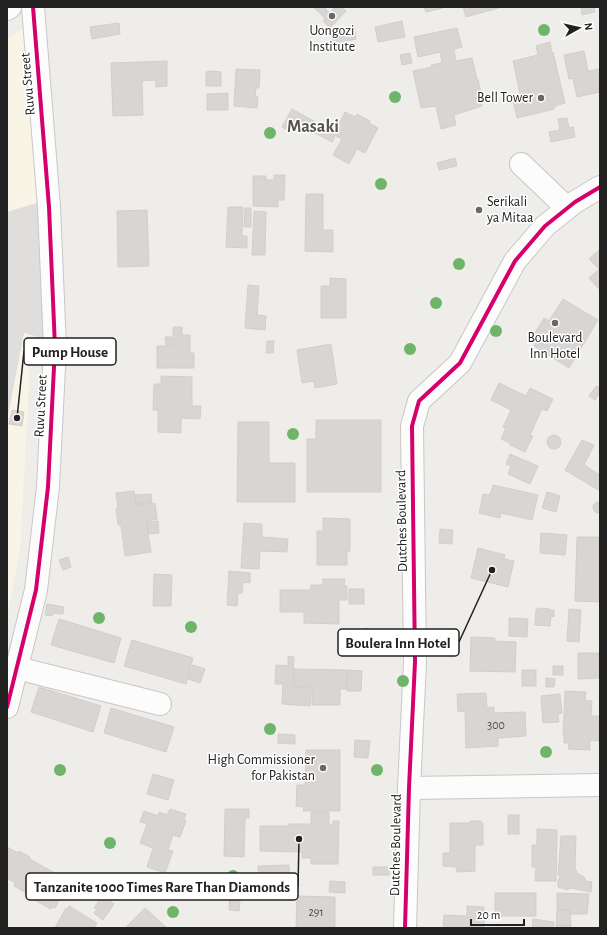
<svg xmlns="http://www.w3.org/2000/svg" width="607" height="935" font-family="'Alegreya Sans',sans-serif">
<rect width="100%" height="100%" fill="#efedea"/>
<polygon fill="#f8f5e6" points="27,26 50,340 27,334 29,383 20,550 7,616 7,39"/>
<polygon fill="#dfdedd" points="43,201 50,340 24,333 7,421 7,328 8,328 7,315 7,212"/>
<g fill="#d8d5d2" stroke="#d3cecb">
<polygon points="313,7 327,7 325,9 330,13 335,7 341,7 346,11 330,28 323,21 325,18"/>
<polygon points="424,7 442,7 443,8 426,12"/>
<polygon points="463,7 502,7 466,17"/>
<polygon points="581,7 594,7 595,12 582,15"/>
<polygon points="402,21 405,37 378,42 375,27"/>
<polygon points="119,23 120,34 92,39 90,27"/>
<polygon points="354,26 356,39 333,44 331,31"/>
<polygon points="457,28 462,47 454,49 456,61 472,58 477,79 478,79 481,94 480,94 482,106 454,115 456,125 441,129 436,106 421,108 413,71 432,67 431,65 442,63 440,52 418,57 414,37"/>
<polygon points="550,42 552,53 553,52 565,103 555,106 554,109 517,118 512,96 520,94 513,61 538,55 536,46"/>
<polygon points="584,51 588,71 600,69 600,92 577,97 573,78 569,79 564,55"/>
<polygon points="410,53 412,63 402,65 400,55"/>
<polygon points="167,61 167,86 156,87 156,80 142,81 143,115 113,116 111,63"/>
<polygon points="236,69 260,70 259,88 256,88 255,96 258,97 257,108 234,106"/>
<polygon points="214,71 221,72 221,86 206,86 206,72"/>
<polygon points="228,93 228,110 207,110 207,94"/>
<polygon points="292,109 330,130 328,133 335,137 332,142 296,123 291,132 282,127"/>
<polygon points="345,112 355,117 357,114 370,121 369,123 378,128 365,153 357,149 349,164 333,155 342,139 330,133 333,126 337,128"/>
<polygon points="567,118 569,128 573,127 575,137 551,142 549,132 560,130 558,119"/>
<polygon points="455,158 457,166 439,170 437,163"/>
<polygon points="274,175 285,175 284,200 278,200 278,207 253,206 253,176 266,176 266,180 274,180"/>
<polygon points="306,194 323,194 323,230 333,230 333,252 305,251"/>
<polygon points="228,207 243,207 242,236 247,236 247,248 226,247"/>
<polygon points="245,208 251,208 251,227 244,227"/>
<polygon points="147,210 149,266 118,267 117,211"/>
<polygon points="254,211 266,212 265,255 252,255"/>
<polygon points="600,249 600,290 589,278 599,269 589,259"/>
<polygon points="330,278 346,279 346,318 321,318 321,286 330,286"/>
<polygon points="248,285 259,286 257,315 266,316 265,330 245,328"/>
<polygon points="563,299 598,320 569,368 534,346 540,336 535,333 544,318 549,321"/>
<polygon points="173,327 182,327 182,335 190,335 190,353 194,353 194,368 157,368 157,346 173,346"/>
<polygon points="165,337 172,337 172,345 166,345"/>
<polygon points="267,341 274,341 273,353 266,353"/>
<polygon points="331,344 337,384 315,388 314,381 302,383 297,350"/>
<polygon points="161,376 192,377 192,406 201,406 200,419 181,418 181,433 158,432 158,410 153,410 154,384 161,384"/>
<polygon points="499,383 526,396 530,388 553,399 547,411 542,409 530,435 533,436 525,452 510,445 510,443 501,439 506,428 503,427 511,410 491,400"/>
<polygon points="596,386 600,388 600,393 595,400 589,396"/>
<polygon points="12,410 24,412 22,426 9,424"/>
<polygon points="316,420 381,420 381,492 307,492 307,439 316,439"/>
<polygon points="238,422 269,422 269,463 295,463 295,502 237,502"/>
<circle cx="554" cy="442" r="7"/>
<polygon points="582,440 594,445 584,465 600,475 600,491 565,470"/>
<polygon points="510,454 538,466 530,484 508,474 511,466 506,464"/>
<polygon points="493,485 538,495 532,520 501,513 500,518 479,513 483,494 490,495"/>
<polygon points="134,491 136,505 155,503 157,519 146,521 151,552 125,556 121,525 118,525 116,508 118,508 116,493"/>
<polygon points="547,492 560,496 556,512 542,508"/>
<polygon points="151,494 152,502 136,504 135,495"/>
<polygon points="597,502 600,502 600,513 597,513 594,511 593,507 594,504"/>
<polygon points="323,518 350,519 350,551 347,551 347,565 317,565 317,531 323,531"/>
<polygon points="158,521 159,533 149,534 147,522"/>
<polygon points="244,523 262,524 262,537 288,539 287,552 260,551 259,569 241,568"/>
<polygon points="440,529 453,530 452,544 439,543"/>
<polygon points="541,533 567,535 565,555 540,553"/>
<polygon points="577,537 600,537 600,602 575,601"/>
<polygon points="478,548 505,555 504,559 514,561 508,587 471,578"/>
<polygon points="68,557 71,567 63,570 59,560"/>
<polygon points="229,571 250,573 250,583 243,582 242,593 238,593 237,606 227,605"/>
<polygon points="154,574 172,575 171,606 153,606"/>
<polygon points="323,579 345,579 344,586 347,586 347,600 339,600 339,624 304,623 304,612 280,612 280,590 311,590 311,585 323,585"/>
<rect x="349" y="589" width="15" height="15"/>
<polygon points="47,604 64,607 63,614 53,613 52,616 45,615"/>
<polygon points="539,608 550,609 550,610 554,610 554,617 551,616 550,626 535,625 536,609 539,609"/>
<polygon points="569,609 581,610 579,642 567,641"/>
<polygon points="509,618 528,619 527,637 509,636"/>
<polygon points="59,619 121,638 114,663 51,645"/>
<polygon points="471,637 495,638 495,641 516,642 515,672 470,671"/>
<polygon points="132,640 193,658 186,684 124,666"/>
<polygon points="578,653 599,653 600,678 578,679"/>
<polygon points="288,656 294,657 293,687 311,688 310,706 282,704 283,684 275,684 276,665 288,666"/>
<polygon points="193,665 205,669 200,683 188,679"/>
<rect x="553" y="666" width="10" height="9"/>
<polygon points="294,669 347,670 347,689 340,689 340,705 312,705 312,687 294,686"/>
<polygon points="348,670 362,671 361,691 347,691"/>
<rect x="522" y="670" width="14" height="16"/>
<polygon points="546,678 555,679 554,687 546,687"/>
<polygon points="39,687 101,706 93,732 31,712"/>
<polygon points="565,691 586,692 585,700 592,701 591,716 600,716 599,741 590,740 590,750 568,749 569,743 564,743 564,735 563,736"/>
<polygon points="486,693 487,708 494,707 494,713 525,712 526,736 498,738 498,746 466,748 465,711 458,712 457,694"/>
<polygon points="560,694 562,713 558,714 559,722 543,723 541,696"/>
<polygon points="111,708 174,727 166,752 104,733"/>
<polygon points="278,734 295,735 295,744 278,743"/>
<polygon points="355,740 370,741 368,758 354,757"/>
<polygon points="306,750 340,750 340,811 303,811 304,807 296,806 297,785 305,785"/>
<polygon points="153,774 174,780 168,800 147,794"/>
<polygon points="170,809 186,814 184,820 186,821 180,837 173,835 168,850 173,851 165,873 147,867 153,848 140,843 147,824 140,822 144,811 158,816 159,812 167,815"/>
<polygon points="225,809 249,809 249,818 245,818 244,857 224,856"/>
<polygon points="311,812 329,812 329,825 333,825 333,821 339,821 338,864 311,864 311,858 302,858 302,852 260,851 260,826 288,826 289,824 311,824"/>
<rect x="508" y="815" width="11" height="19"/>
<polygon points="470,821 481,821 481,823 483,823 483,845 475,845 475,871 457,872 456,867 443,866 443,853 450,853 450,823 470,823"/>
<polygon points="537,829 557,830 556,881 535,881 536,867 532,867 532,845 537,845"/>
<polygon points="561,836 576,836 575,867 577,873 584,877 586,881 592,882 591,892 570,888 568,890 558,887 558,880 560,878 559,875 558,875"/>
<polygon points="7,847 18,853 19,851 30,857 28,858 69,881 55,908 53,907 51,909 27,896 28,894 14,886 15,883 7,878"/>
<polygon points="289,865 290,882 259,883 258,866"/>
<rect x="373" y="867" width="16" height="8"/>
<polygon points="330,881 345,882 345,893 329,892"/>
<polygon points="230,890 241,891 239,911 229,910"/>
<rect x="495" y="893" width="41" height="23"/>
<polygon points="557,893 589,894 587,914 573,914 570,915 570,910 557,909"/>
<polygon points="102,896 114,904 103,920 94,913 97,909 94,908"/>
<polygon points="297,896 335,897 335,928 296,928"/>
<polygon points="69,906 97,923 94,928 55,928 66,908 68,910"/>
<polygon points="467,906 484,907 484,928 443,928 444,915 467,916"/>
<polygon points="145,908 167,928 125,928"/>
<polygon points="557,910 570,910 571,925 556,925"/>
<polygon points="533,919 554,922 553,928 532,928"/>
<rect x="556" y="925" width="15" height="3"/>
</g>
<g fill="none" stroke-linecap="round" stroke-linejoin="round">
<g stroke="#c8c7c6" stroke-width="24">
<g id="minor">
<polyline points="7,9 10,7"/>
<polyline points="521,164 567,208"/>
<polyline points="17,668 160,704"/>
<polyline points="7,707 36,590 48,487 55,347 49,207 33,7"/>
<polyline points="409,788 600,785"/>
<polyline points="405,928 409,788 415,662 412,426 419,401 460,363 515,261 545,226 575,202 600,187"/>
</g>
</g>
<use href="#minor" stroke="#fdfcfc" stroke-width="22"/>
<g stroke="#fff" stroke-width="6">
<g id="cycleway">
<polyline points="7,707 36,590 48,487 55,347 49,207 33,7"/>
<polyline points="405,928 409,788 415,662 412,426 419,401 460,363 515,261 545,226 575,202 600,187"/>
</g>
</g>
<use href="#cycleway" stroke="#d6006c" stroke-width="4"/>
</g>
<g fill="#6eb56a">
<circle cx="544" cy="30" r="6"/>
<circle cx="395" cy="97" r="6"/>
<circle cx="270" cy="133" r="6"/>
<circle cx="381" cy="184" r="6"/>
<circle cx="459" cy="264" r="6"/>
<circle cx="436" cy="303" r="6"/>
<circle cx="496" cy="331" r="6"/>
<circle cx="410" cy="349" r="6"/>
<circle cx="293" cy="434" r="6"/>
<circle cx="99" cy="618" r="6"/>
<circle cx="191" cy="627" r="6"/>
<circle cx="366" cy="634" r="6"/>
<circle cx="403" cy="681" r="6"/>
<circle cx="270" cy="729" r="6"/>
<circle cx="546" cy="752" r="6"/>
<circle cx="60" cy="770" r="6"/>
<circle cx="377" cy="770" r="6"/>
<circle cx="110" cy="843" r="6"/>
<circle cx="233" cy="876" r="6"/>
<circle cx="173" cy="912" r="6"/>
</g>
<g fill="#696867" stroke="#fff" stroke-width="1.5">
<circle cx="332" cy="16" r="4"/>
<circle cx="541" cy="98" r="4"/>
<circle cx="479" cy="210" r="4"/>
<circle cx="555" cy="323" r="4"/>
<circle cx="323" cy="768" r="4"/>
</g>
<g text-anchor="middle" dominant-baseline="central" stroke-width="3" stroke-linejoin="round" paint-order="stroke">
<g font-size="12" fill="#4f4e4d">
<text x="496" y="725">300</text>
<text x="316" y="912">291</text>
</g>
<g font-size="14" fill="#212121" stroke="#fff">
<text x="332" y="31">Uongozi<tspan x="332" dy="16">Institute</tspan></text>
<text x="533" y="98" text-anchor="end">Bell Tower</text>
<text x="487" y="202" text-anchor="start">Serikali<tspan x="487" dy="16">ya Mitaa</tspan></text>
<text x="555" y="338">Boulevard<tspan x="555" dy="16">Inn Hotel</tspan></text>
<text x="315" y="760" text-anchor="end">High Commissioner<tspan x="315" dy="16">for Pakistan</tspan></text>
</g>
<g font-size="14" fill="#212121" stroke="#fff">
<text transform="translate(28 84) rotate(-95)">Ruvu Street</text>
<text transform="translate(41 406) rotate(-87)">Ruvu Street</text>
<text transform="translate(402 521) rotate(-91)">Dutches Boulevard</text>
<text transform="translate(396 845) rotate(-89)">Dutches Boulevard</text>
</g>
<g font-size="18" font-weight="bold" fill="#545454" stroke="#fff">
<text x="313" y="127">Masaki</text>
</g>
</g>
<path fill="none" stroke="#212121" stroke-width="1.5" d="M17 418L24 351M492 570L459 642M299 839L298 887"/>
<g fill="#212121" stroke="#fff" stroke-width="1.5">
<circle cx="17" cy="418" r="4"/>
<circle cx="492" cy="570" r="4"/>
<circle cx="299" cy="839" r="4"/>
</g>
<g fill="#fff" stroke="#212121" stroke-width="1.5">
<rect x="24" y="338" width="92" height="27" rx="4"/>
<rect x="338" y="629" width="121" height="27" rx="4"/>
<rect x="26" y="873" width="272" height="27" rx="4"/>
</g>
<g font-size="15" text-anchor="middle" font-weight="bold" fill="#212121">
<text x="70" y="357">Pump House</text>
<text x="398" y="648">Boulera Inn Hotel</text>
<text x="162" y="892">Tanzanite 1000 Times Rare Than Diamonds</text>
</g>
<rect width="607" height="935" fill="none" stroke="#212121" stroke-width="16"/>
<g transform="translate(579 28) rotate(82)" stroke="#ffffff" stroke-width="3" paint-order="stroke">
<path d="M0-3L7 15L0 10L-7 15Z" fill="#212121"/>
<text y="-6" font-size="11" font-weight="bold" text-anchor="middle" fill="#212121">N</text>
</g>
<path d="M471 919v6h53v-6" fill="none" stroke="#212121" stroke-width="2"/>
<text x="477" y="919" font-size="12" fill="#212121" stroke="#ffffff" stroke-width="3" paint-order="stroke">20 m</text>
</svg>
